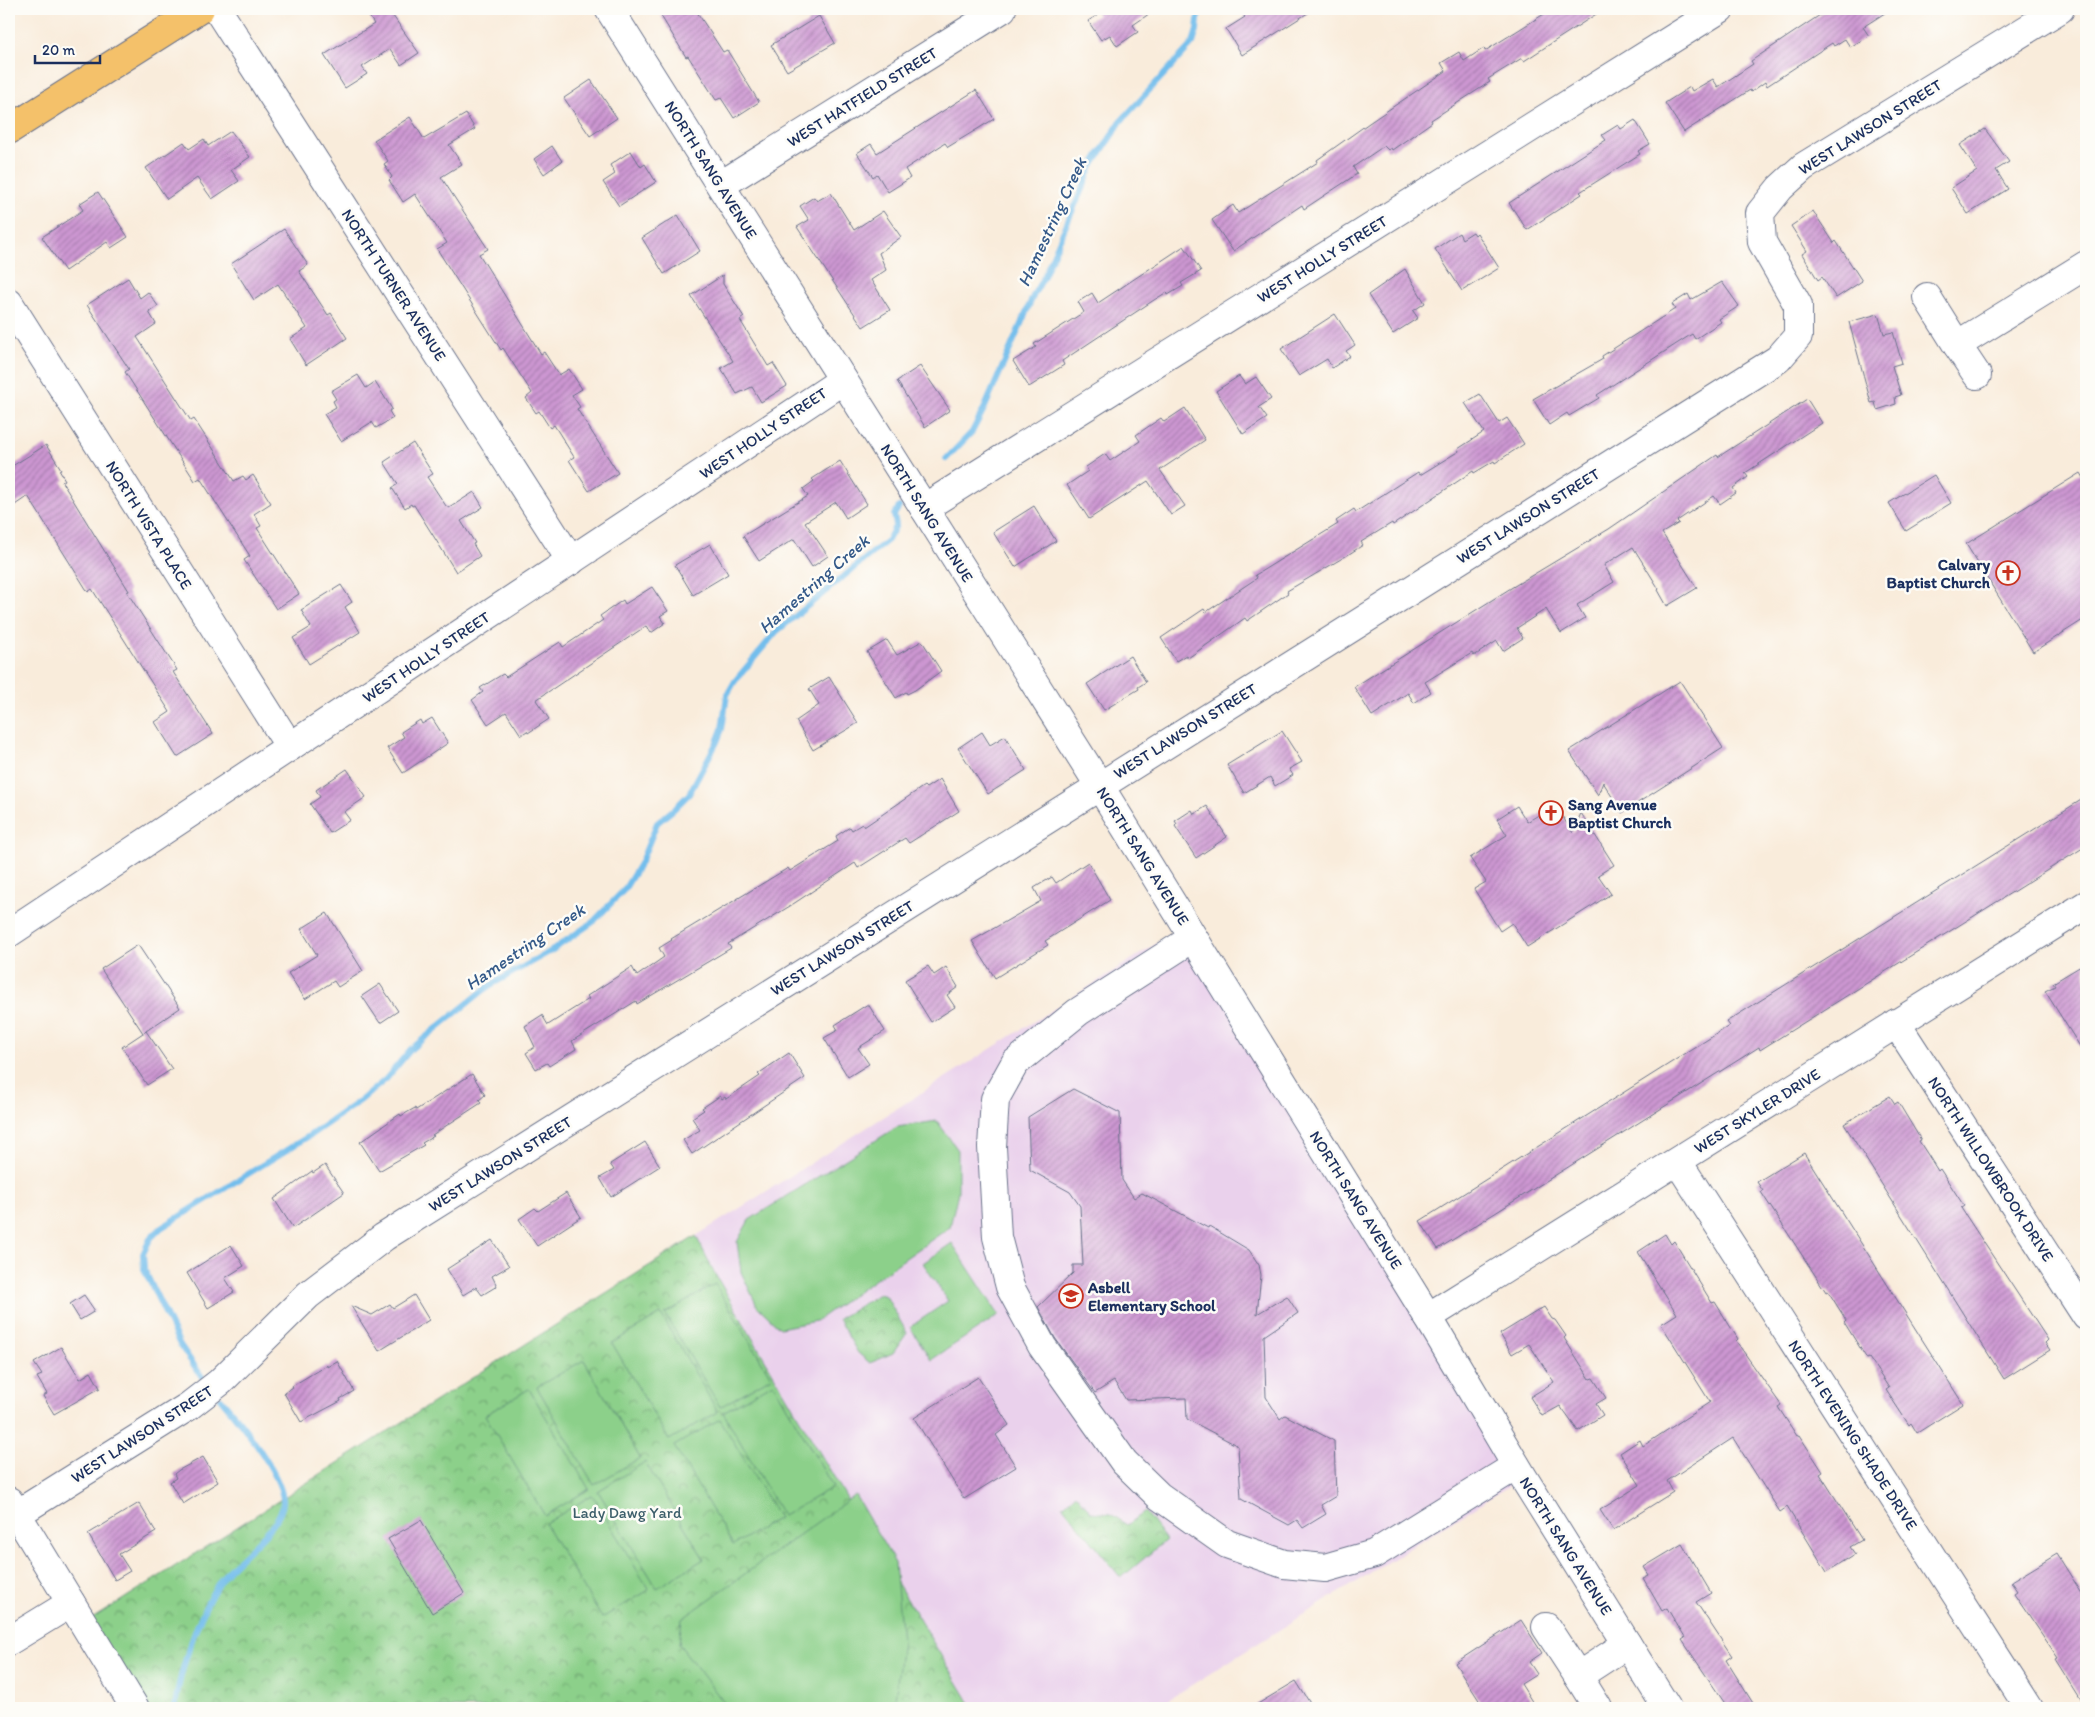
<svg xmlns="http://www.w3.org/2000/svg" width="2095" height="1717" font-family="Itim,sans-serif">
<defs>
<pattern id="park-crowns" width="20" height="18" patternUnits="userSpaceOnUse" patternTransform="scale(1.25)"><rect width="20" height="18" fill="#8cd08a"/><path d="M2 6a3 3 0 1 1 6 0M12 15a3 3 0 1 1 6 0" fill="none" stroke="#72a974"/></pattern>
<pattern id="building-hatch" width="6" height="6" patternUnits="userSpaceOnUse" patternTransform="scale(1.25)"><rect width="6" height="6" fill="#cd97d2"/><path d="M-1 1l2-2M0 6l6-6M5 7l2-2" fill="none" stroke="#a67cae"/></pattern>
</defs>
<rect width="100%" height="100%" fill="#fdfcf7"/>
<filter id="ink" filterUnits="userSpaceOnUse"><feTurbulence type="fractalNoise" baseFrequency=".02" numOctaves="2"/><feDisplacementMap in="SourceGraphic" scale="10" xChannelSelector="R" yChannelSelector="G"/><feConvolveMatrix kernelMatrix="1 2 1 2 8 2 1 2 1" color-interpolation-filters="sRGB"/></filter>
<filter id="wash" filterUnits="userSpaceOnUse"><feTurbulence type="fractalNoise" baseFrequency=".0096" numOctaves="4" result="noise"/><feDisplacementMap in="SourceGraphic" scale="20" xChannelSelector="R" yChannelSelector="G"/><feGaussianBlur stdDeviation="1.12" result="paint"/><feColorMatrix in="noise" values="0 0 0 0 0 0 0 0 0 0 0 0 0 0 0 0 0 1.4 0 .05"/><feComposite in="paint" operator="in"/></filter>
<g filter="url(#wash)">
<rect width="100%" height="100%" fill="#f9ecdb"/>
<polygon fill="#ead1ec" points="1186,925 1523,1477 1155,1708 973,1708 907,1600 887,1563 850,1506 715,1274 696,1236"/>
<g fill="url(#park-crowns)" stroke="#548074">
<path d="M696,1236L715,1274C800,1420 885,1564 973,1708H135L84,1624Z"/>
<polygon points="879,1294 886,1296 907,1333 893,1353 870,1363 858,1353 838,1319"/>
<polygon points="1076,1494 1091,1512 1111,1514 1127,1525 1145,1512 1166,1540 1121,1578 1063,1506"/>
</g>
<g fill="#8cd08a" stroke="#548074">
<polygon points="937,1121 958,1150 958,1192 950,1227 816,1321 780,1328 757,1306 741,1272 737,1242 749,1220 897,1127"/>
<polygon points="952,1243 999,1315 931,1360 910,1327 948,1301 923,1263"/>
<polygon points="715,1284 771,1377 720,1407 665,1314"/>
<polygon points="661,1314 718,1412 669,1440 612,1343"/>
<polygon points="584,1360 640,1458 594,1485 537,1387"/>
<polygon points="773,1383 833,1487 783,1516 723,1412"/>
<polygon points="529,1389 589,1489 545,1516 485,1415"/>
<polygon points="720,1419 779,1518 733,1545 674,1446"/>
<polygon points="645,1462 704,1559 657,1588 598,1491"/>
<polygon points="592,1495 649,1590 602,1618 545,1524"/>
<polygon points="855,1495 895,1563 902,1641 894,1708 728,1708 679,1644 682,1619"/>
</g>
<g fill="none" stroke-linecap="round" stroke-linejoin="round">
<g stroke="#73beec" stroke-width="6">
<polyline points="946,459 972,432 985,407 1034,294 1043,278 1092,166 1121,121 1193,43 1197,30 1199,9"/>
<polyline points="202,1377 180,1345 144,1269 143,1254 150,1239 161,1228 309,1136 361,1100 386,1079 411,1049 489,986 551,951 593,922 624,890 641,862 657,823 674,809 689,794 717,742 722,729 727,695 735,681 776,632 888,540 896,525 894,515 899,507"/>
<path d="M175,1708C179,1671 202,1602 226,1573C240,1556 286,1523 283,1499C280,1472 239,1420 221,1399"/>
</g>
</g>
<g id="blocks">
<g fill="url(#building-hatch)">
<polygon points="364,9 388,9 419,53 401,65 390,49 362,67 367,74 345,88 324,55 374,24"/>
<polygon points="672,9 695,9 723,52 727,50 759,102 734,118 721,98 716,100 688,56 686,57 661,16"/>
<polygon points="1094,9 1156,9 1133,25 1138,32 1117,46 1110,35 1101,40 1088,21 1098,15"/>
<polygon points="1239,9 1314,9 1242,55 1226,29 1245,17"/>
<polygon points="1552,9 1604,9 1524,61 1522,58 1488,79 1490,82 1431,120 1432,122 1392,150 1391,148 1388,150 1384,146 1353,167 1357,174 1304,209 1302,205 1233,251 1212,220 1233,205 1238,213 1318,162 1317,160 1369,123 1446,71 1441,63 1459,52 1464,61 1484,48 1485,51"/>
<polygon points="1829,9 1891,9 1863,27 1869,36 1850,47 1845,39 1834,46 1832,43 1767,86 1765,82 1751,92 1750,90 1684,132 1665,103 1690,87 1692,91 1713,79 1718,87 1753,64 1751,61"/>
<polygon points="819,16 835,43 787,71 771,45"/>
<polygon points="591,80 617,118 590,136 564,98"/>
<polygon points="976,90 994,119 948,147 945,143 905,169 910,178 888,192 877,174 873,177 857,153 871,144 877,153"/>
<polygon points="466,114 475,129 449,145 462,164 441,177 488,249 479,254 541,354 544,352 559,375 569,369 582,389 572,395 580,407 577,409 618,473 589,491 569,460 574,457 554,425 550,428 539,411 536,413 526,398 532,393 503,348 501,350 437,249 447,243 415,194 403,202 389,180 392,177 384,164 388,161 374,140 410,117 424,139"/>
<polygon points="1635,120 1650,144 1638,151 1640,154 1580,192 1582,194 1527,230 1509,203 1606,140 1602,135 1618,125 1621,129"/>
<polygon points="1985,129 2009,162 1996,170 2008,189 1968,214 1951,188 1977,171 1960,145"/>
<polygon points="231,131 250,157 231,170 239,181 212,199 197,178 167,199 146,168 184,142 189,149 204,139 208,146"/>
<polygon points="552,146 562,161 544,174 534,159"/>
<polygon points="631,151 641,167 645,164 656,182 619,206 603,182 615,174 610,165"/>
<polygon points="98,192 128,237 111,248 107,242 65,271 42,237 83,210 79,204"/>
<polygon points="831,193 854,230 883,211 901,237 879,253 886,270 871,280 890,310 863,327 797,227 809,220 800,206 814,197 817,201"/>
<polygon points="1813,211 1834,243 1836,241 1862,281 1836,298 1822,277 1818,280 1802,254 1807,251 1791,226"/>
<polygon points="678,215 700,251 664,274 642,238"/>
<polygon points="284,229 308,265 299,271 328,315 331,313 347,338 306,365 290,339 307,328 278,284 254,300 231,264"/>
<polygon points="1473,232 1475,235 1477,233 1499,268 1462,291 1435,249 1459,233 1462,239"/>
<polygon points="1184,246 1201,271 1181,283 1183,286 1168,295 1167,292 1154,300 1062,361 1064,365 1029,387 1013,361 1036,347 1034,344 1084,312 1078,302 1092,293 1098,303"/>
<polygon points="1405,269 1425,303 1413,311 1418,318 1393,334 1368,295"/>
<polygon points="723,275 723,284 744,317 740,320 768,366 773,363 787,386 761,402 752,387 737,394 721,368 733,361 691,296"/>
<polygon points="128,278 140,298 148,292 158,306 149,312 156,324 137,337 191,421 194,419 234,481 243,476 246,480 253,475 271,503 254,514 261,526 257,528 299,594 276,609 244,560 250,556 200,478 195,481 125,372 129,369 87,305"/>
<polygon points="1722,282 1739,306 1719,319 1721,322 1695,339 1692,334 1597,395 1599,398 1569,416 1567,413 1549,425 1533,399 1603,359 1602,356 1675,309 1672,304 1688,294 1691,300"/>
<polygon points="1335,314 1355,345 1346,351 1350,356 1332,368 1327,359 1299,376 1281,349"/>
<polygon points="1878,314 1884,334 1893,332 1902,363 1892,366 1901,395 1895,397 1896,404 1877,410 1875,402 1871,403 1849,322"/>
<polygon points="920,366 950,410 925,427 897,381"/>
<polygon points="358,375 366,388 375,382 392,409 389,411 393,418 376,428 372,422 341,441 324,414 336,407 333,401 336,399 331,391"/>
<polygon points="1239,376 1245,384 1256,377 1271,399 1259,407 1267,418 1243,434 1216,391"/>
<polygon points="1480,394 1499,423 1507,418 1524,444 1495,463 1494,461 1474,473 1473,471 1393,525 1392,523 1361,542 1363,545 1346,556 1287,591 1288,593 1247,621 1245,618 1188,658 1186,655 1176,661 1161,638 1201,611 1204,609 1206,612 1257,578 1255,575 1257,574 1338,524 1336,521 1354,509 1356,512 1418,472 1420,475 1459,451 1458,449 1484,432 1465,403"/>
<polygon points="1807,399 1822,423 1745,473 1748,477 1733,488 1736,493 1720,504 1714,496 1677,521 1679,523 1662,533 1697,588 1667,606 1658,590 1659,589 1633,547 1604,565 1614,582 1577,605 1585,618 1561,633 1546,609 1517,628 1523,638 1503,651 1497,641 1474,656 1472,653 1425,682 1431,692 1414,703 1408,693 1372,716 1354,687 1511,588 1609,529 1717,455 1718,457"/>
<polygon points="1185,408 1205,440 1160,470 1185,506 1171,515 1148,481 1089,519 1067,485 1088,471 1086,467 1105,454 1110,461 1140,441 1136,435 1161,418 1164,422"/>
<polygon points="413,443 433,474 427,477 446,506 449,508 474,492 483,507 461,521 475,543 473,544 480,556 456,572 414,505 412,506 411,504 405,508 392,488 398,484 384,462"/>
<polygon points="46,445 61,469 59,470 65,480 62,482 129,591 127,592 177,670 173,672 213,734 177,757 155,722 170,712 92,589 88,592 28,496 9,509 9,468"/>
<polygon points="840,461 867,504 846,518 836,502 805,522 828,556 812,567 794,539 759,561 743,536 808,496 803,489 814,481 812,479"/>
<polygon points="2080,473 2086,483 2086,618 2033,652 1966,544"/>
<polygon points="1934,475 1951,503 1906,531 1889,503"/>
<polygon points="1034,506 1056,541 1015,567 993,532"/>
<polygon points="710,544 728,574 693,595 675,565"/>
<polygon points="341,585 352,602 345,607 360,632 309,664 293,638 311,627 301,610"/>
<polygon points="652,587 668,611 660,616 665,623 651,633 646,626 536,700 549,719 528,733 527,731 521,735 506,712 488,724 472,700 483,692 480,688 503,674 506,677 560,642 563,647 603,620 600,616 623,600 625,604"/>
<polygon points="887,640 897,655 922,641 941,671 915,690 907,694 906,692 896,698 867,652"/>
<polygon points="1130,656 1146,682 1138,687 1139,689 1104,710 1087,684"/>
<polygon points="829,677 858,723 813,750 796,721 819,705 809,689"/>
<polygon points="1680,681 1723,748 1622,813 1603,782 1598,795 1569,751"/>
<polygon points="432,718 448,743 403,773 387,748 404,737 401,732 420,720 422,724"/>
<polygon points="1282,731 1302,762 1289,769 1293,775 1275,786 1270,777 1244,793 1227,765"/>
<polygon points="982,732 990,745 1005,736 1026,770 988,794 958,748"/>
<polygon points="347,769 366,797 344,812 350,820 330,833 310,804 320,797 316,790"/>
<polygon points="940,779 959,811 909,843 905,838 858,868 855,863 790,906 728,944 731,948 637,1004 636,1001 572,1041 576,1049 549,1066 547,1063 536,1069 526,1053 535,1047 525,1026 542,1015 548,1025 589,999 587,996 632,967 637,976 664,957 659,948 672,940 671,939 788,868 790,871 838,841 836,836 850,827 852,830 862,824 864,827 924,786 926,788"/>
<polygon points="2086,797 2086,846 1760,1050 1759,1047 1438,1249 1420,1221 1729,1026 1726,1022"/>
<polygon points="1555,805 1573,833 1581,813 1614,865 1598,875 1611,894 1527,947 1512,923 1500,931 1474,889 1486,882 1470,858 1507,835 1497,819 1517,806 1527,822"/>
<polygon points="1207,806 1227,837 1196,858 1175,826 1177,824 1175,821 1192,810 1194,814"/>
<polygon points="1088,862 1110,900 1045,941 1048,945 995,978 972,941 1041,901 1034,888 1052,877 1056,883"/>
<polygon points="327,913 363,971 338,987 334,981 305,999 288,973 317,955 301,929"/>
<polygon points="138,945 180,1008 143,1033 101,969"/>
<polygon points="2086,963 2086,1056 2045,991 2055,986 2053,983"/>
<polygon points="928,966 934,975 946,967 958,987 947,995 955,1007 931,1022 905,980"/>
<polygon points="380,984 398,1011 380,1023 362,996"/>
<polygon points="868,1004 885,1031 858,1048 869,1064 848,1077 824,1038 838,1030 835,1025"/>
<polygon points="146,1031 172,1069 147,1085 122,1047"/>
<polygon points="789,1053 805,1078 692,1154 683,1140 700,1130 692,1118 704,1110 702,1108 720,1096 722,1099 725,1097 726,1099 760,1076 758,1074"/>
<polygon points="472,1074 485,1095 479,1100 481,1103 432,1135 434,1136 422,1143 424,1145 379,1171 360,1142 400,1114 401,1116 415,1108 416,1110"/>
<polygon points="1073,1089 1120,1113 1122,1180 1134,1198 1142,1193 1208,1228 1209,1226 1249,1250 1259,1265 1261,1275 1257,1314 1287,1296 1298,1313 1264,1336 1266,1397 1280,1419 1285,1415 1334,1441 1336,1496 1321,1505 1326,1514 1303,1528 1297,1520 1289,1525 1241,1499 1238,1446 1187,1419 1186,1398 1126,1400 1114,1381 1095,1393 1055,1338 1038,1307 1073,1273 1073,1265 1083,1265 1080,1206 1070,1192 1030,1170 1028,1117"/>
<polygon points="1890,1096 1895,1104 1898,1102 1921,1140 1919,1141 1928,1155 1938,1171 1940,1169 1964,1206 1961,1208 2048,1340 2045,1343 2050,1350 2004,1379 1844,1124"/>
<polygon points="645,1142 660,1166 611,1197 600,1178 614,1170 610,1164"/>
<polygon points="1804,1153 1963,1404 1917,1433 1911,1423 1909,1425 1886,1390 1889,1388 1869,1358 1867,1359 1844,1322 1846,1320 1828,1291 1826,1292 1761,1192 1763,1191 1757,1182"/>
<polygon points="325,1165 344,1193 293,1228 274,1199 312,1171 313,1173"/>
<polygon points="566,1193 581,1217 537,1246 519,1219 535,1208 538,1211"/>
<polygon points="1665,1234 1671,1244 1674,1241 1712,1303 1715,1302 1738,1339 1736,1341 1781,1405 1778,1407 1797,1436 1799,1435 1823,1472 1820,1474 1862,1540 1850,1547 1855,1554 1827,1572 1787,1507 1780,1512 1733,1438 1667,1481 1673,1492 1613,1530 1600,1510 1640,1485 1620,1453 1640,1440 1643,1446 1710,1402 1661,1324 1677,1314 1638,1252"/>
<polygon points="492,1240 509,1266 492,1276 497,1286 482,1295 476,1287 463,1295 447,1269"/>
<polygon points="231,1245 244,1266 225,1278 234,1292 208,1308 187,1273"/>
<polygon points="84,1295 95,1311 80,1320 70,1304"/>
<polygon points="414,1295 429,1320 379,1351 351,1306 372,1315 390,1304 393,1308"/>
<polygon points="1544,1307 1552,1319 1555,1320 1566,1336 1564,1338 1590,1379 1593,1378 1606,1398 1596,1404 1603,1415 1578,1431 1560,1406 1542,1416 1530,1397 1554,1382 1529,1344 1512,1354 1500,1334"/>
<polygon points="61,1347 80,1379 91,1372 100,1388 54,1414 43,1396 47,1394 37,1377 42,1375 34,1363"/>
<polygon points="337,1361 354,1391 340,1399 341,1401 301,1422 284,1393 293,1387 292,1386 327,1365 327,1367"/>
<polygon points="978,1377 1009,1425 996,1435 1016,1467 964,1499 914,1418"/>
<polygon points="203,1457 218,1482 183,1504 170,1482 176,1478 174,1474 179,1470"/>
<polygon points="139,1503 156,1532 119,1554 130,1571 115,1580 88,1534"/>
<polygon points="421,1520 464,1593 432,1613 388,1539"/>
<polygon points="1682,1544 1711,1593 1696,1602 1732,1656 1726,1660 1756,1708 1728,1708 1682,1640 1685,1638 1667,1608 1662,1611 1643,1578 1649,1575 1644,1567"/>
<polygon points="2057,1554 2086,1600 2086,1707 2056,1659 2058,1658 2014,1593 2017,1591 2011,1582"/>
<polygon points="1521,1620 1542,1653 1529,1662 1537,1674 1521,1684 1536,1708 1484,1708 1455,1663"/>
<polygon points="1296,1681 1313,1708 1251,1708"/>
</g>
</g>
</g>
<g filter="url(#ink)">
<use href="#blocks" fill-opacity="0" stroke="#69718a" stroke-width="1"/>
<g fill="none" stroke-linecap="round" stroke-linejoin="round">
<g stroke="#69718a" stroke-width="30">
<g id="minor">
<polyline points="217,9 571,561"/>
<polyline points="609,9 1099,785 1428,1317 1523,1477 1667,1708"/>
<polyline points="721,185 1002,9"/>
<polyline points="1927,297 1957,345 2086,265"/>
<polyline points="9,303 290,747"/>
<polyline points="1957,345 1977,375"/>
<polyline points="924,508 1720,9"/>
<polyline points="9,933 843,380"/>
<polyline points="1193,938 1078,1012 1015,1063 995,1099 992,1147 997,1237 1010,1287 1042,1346 1124,1462 1159,1496 1227,1544 1284,1564 1325,1568 1374,1554 1516,1466"/>
<polyline points="1896,1023 2086,1316"/>
<polyline points="1678,1162 2029,1708"/>
<polyline points="1428,1317 2086,905"/>
<polyline points="9,1501 135,1708"/>
<polyline points="17,1514 189,1406 220,1382 308,1295 384,1237 1778,359 1798,336 1798,305 1762,242 1760,213 1780,188 1803,167 2060,9"/>
<polyline points="1546,1627 1578,1676 1627,1644"/>
<polyline points="9,1641 71,1603"/>
<polyline points="1578,1676 1598,1708"/>
</g>
</g>
<g stroke="#69718a" stroke-width="30">
<polyline id="major" points="9,130 200,9"/>
</g>
<use href="#minor" stroke="#fff" stroke-width="28"/>
<use href="#major" stroke="#f4c16a" stroke-width="28"/>
</g>
</g>
<defs>
<g id="church-ring" transform="scale(1.25)"><circle r="9.5" fill="#fdfcf7" stroke="#c8321e" stroke-width="1.5"/><path d="M-1.2-6h2.4v3.5h3.3v2.4h-3.3V6h-2.4V-.1h-3.3v-2.4h3.3Z" fill="#c8321e"/></g>
<g id="school-ring" transform="scale(1.25)"><circle r="9.5" fill="#fdfcf7" stroke="#c8321e" stroke-width="1.5"/><path d="M0-5L7-2L0 1L-7-2ZM-4 1L0 2.5L4 1V4Q0 6-4 4Z" fill="#c8321e"/></g>
</defs>
<g fill-rule="evenodd">
<use href="#church-ring" x="2008" y="573"/>
<use href="#church-ring" x="1551" y="813"/>
<use href="#school-ring" x="1071" y="1296"/>
</g>
<g text-anchor="middle" dominant-baseline="central" stroke-width="5" stroke-linejoin="round" paint-order="stroke">
<g font-size="16" fill="#1b2f5e" stroke="#fdfcf7">
<text transform="translate(862 97) rotate(-32)">WEST HATFIELD STREET</text>
<text transform="translate(1870 127) rotate(-32)">WEST LAWSON STREET</text>
<text transform="translate(711 170) rotate(58)">NORTH SANG AVENUE</text>
<text transform="translate(1322 259) rotate(-32)">WEST HOLLY STREET</text>
<text transform="translate(394 285) rotate(57)">NORTH TURNER AVENUE</text>
<text transform="translate(763 433) rotate(-34)">WEST HOLLY STREET</text>
<text transform="translate(927 513) rotate(58)">NORTH SANG AVENUE</text>
<text transform="translate(1528 516) rotate(-32)">WEST LAWSON STREET</text>
<text transform="translate(149 525) rotate(58)">NORTH VISTA PLACE</text>
<text transform="translate(426 657) rotate(-34)">WEST HOLLY STREET</text>
<text transform="translate(1185 731) rotate(-32)">WEST LAWSON STREET</text>
<text transform="translate(1143 856) rotate(58)">NORTH SANG AVENUE</text>
<text transform="translate(842 948) rotate(-32)">WEST LAWSON STREET</text>
<text transform="translate(1757 1111) rotate(-32)">WEST SKYLER DRIVE</text>
<text transform="translate(500 1164) rotate(-32)">WEST LAWSON STREET</text>
<text transform="translate(1991 1169) rotate(57)">NORTH WILLOWBROOK DRIVE</text>
<text transform="translate(1356 1200) rotate(58)">NORTH SANG AVENUE</text>
<text transform="translate(142 1434) rotate(-33)">WEST LAWSON STREET</text>
<text transform="translate(1853 1435) rotate(57)">NORTH EVENING SHADE DRIVE</text>
<text transform="translate(1566 1546) rotate(58)">NORTH SANG AVENUE</text>
</g>
<g font-size="16" font-weight="bold" fill="#1b2f5e" stroke="#fdfcf7" text-anchor="start">
<text x="1990" y="564" text-anchor="end">Calvary<tspan x="1990" dy="18">Baptist Church</tspan></text>
<text x="1568" y="804">Sang Avenue<tspan x="1568" dy="18">Baptist Church</tspan></text>
<text x="1088" y="1287">Asbell<tspan x="1088" dy="18">Elementary School</tspan></text>
</g>
<g font-size="16" fill="#3d5f6b" stroke="#fdfcf7">
<text x="627" y="1512">Lady Dawg Yard</text>
</g>
<g font-size="18" font-style="italic" fill="#355a89" stroke="#fdfcf7">
<text transform="translate(1052 222) rotate(-65)">Hamestring Creek</text>
<text transform="translate(814 584) rotate(-41)">Hamestring Creek</text>
<text transform="translate(525 947) rotate(-34)">Hamestring Creek</text>
</g>
</g>
<rect width="2095" height="1717" fill="none" stroke="#fdfcf7" stroke-width="30"/>
<path d="M35 55v8h65v-8" fill="none" stroke="#1b2f5e" stroke-width="2.5"/>
<text x="42" y="55" font-size="15" fill="#1b2f5e" stroke="#fdfcf7" stroke-width="4" paint-order="stroke">20 m</text>
</svg>
